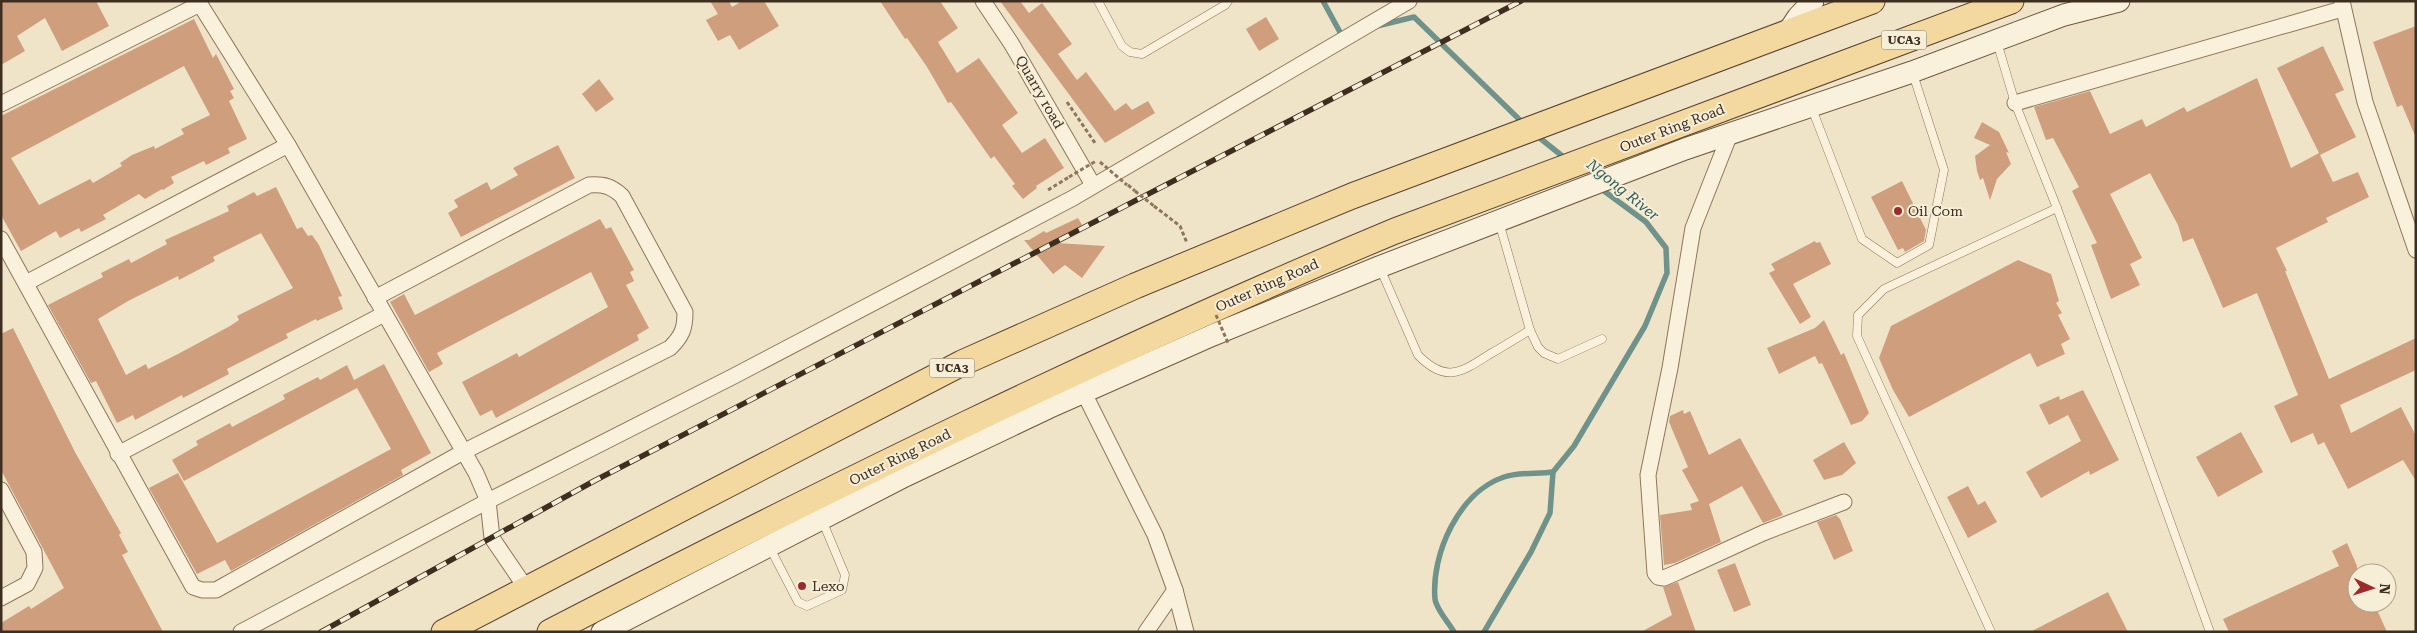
<svg xmlns="http://www.w3.org/2000/svg" width="2417" height="633" font-family="'Roboto Serif',serif">
<rect width="100%" height="100%" fill="#f0e4c8"/>
<g fill="none" stroke-linecap="round" stroke-linejoin="round">
<g stroke="#6f938a" stroke-width="5.5">
<polyline points="1323,1 1341,34 1346,33"/>
<polyline points="1377,26 1414,17 1524,124"/>
<polyline points="1536,135 1566,159"/>
<path d="M1454,632C1449,623 1436,609 1435,599C1431,554 1459,492 1504,477C1518,472 1538,474 1553,472"/>
<polyline points="1484,632 1531,552 1550,513 1553,472 1574,446 1645,326 1667,273 1666,248 1646,222 1600,188"/>
</g>
</g>
<g fill="#cf9f7d" fill-rule="evenodd">
<polygon points="1,1 96,1 109,26 62,51 45,18 17,36 25,51 1,65"/>
<polygon points="710,1 729,1 732,7 742,1 764,1 779,26 739,50 730,35 718,41 706,20 718,14"/>
<polygon points="880,1 940,1 958,28 938,42 957,73 979,58 1018,113 1002,125 1022,153 1045,138 1064,168 1036,186 1037,188 1023,199 1012,186 1015,184 994,156 991,159 951,102 948,103 927,67 907,38 905,39"/>
<polygon points="1000,1 1020,1 1029,13 1042,3 1072,44 1058,54 1077,80 1086,72 1115,111 1126,103 1132,110 1148,101 1155,113 1105,143"/>
<polygon points="1266,17 1279,39 1259,51 1246,29"/>
<path d="M194,19L213,58L216,54L234,89L230,91L234,98L229,101L247,139L228,148L230,153L206,165L204,161L171,177L174,183L163,190L162,189L145,199L139,194L103,215L106,219L81,232L79,228L60,238L56,231L21,251L1,215V116ZM184,66L210,115L181,129L184,134L155,149L154,146L132,155L120,163L122,166L93,183L90,179L39,205L11,158Z"/>
<polygon points="2416,26 2416,138 2402,105 2397,107 2373,42"/>
<polygon points="2323,46 2344,90 2335,94 2356,137 2320,155 2333,182 2358,172 2369,197 2326,218 2328,222 2276,248 2287,271 2285,271 2329,379 2416,338 2416,370 2340,405 2351,433 2401,407 2416,436 2416,481 2403,460 2348,489 2324,442 2318,445 2313,433 2291,443 2274,406 2298,395 2257,293 2223,308 2193,238 2183,242 2178,225 2150,173 2110,194 2142,258 2130,264 2140,285 2111,299 2091,245 2097,243 2072,191 2079,187 2053,138 2046,140 2034,107 2090,91 2110,134 2142,119 2146,127 2184,107 2187,112 2257,78 2291,168 2319,153 2277,68"/>
<polygon points="599,79 614,99 596,112 582,94"/>
<polygon points="1982,122 1999,132 2009,153 2006,152 2011,164 1997,179 1990,200 1983,178 1980,180 1977,171 1975,156 1990,145 1974,138"/>
<polygon points="558,145 575,178 461,237 448,213 458,207 454,200 487,182 491,190 518,175 513,168"/>
<polygon points="1902,181 1926,230 1924,241 1905,252 1903,248 1898,250 1871,197"/>
<path d="M276,187L297,229L302,227L308,236L312,235L319,245L342,296L338,297L343,309L317,321L316,319L286,334L288,338L227,369L229,374L183,398L182,395L135,420L133,415L117,423L96,381L91,383L48,305L103,277L101,273L129,259L131,263L167,244L165,240L229,211L227,206L254,192L257,196ZM261,233L293,288L237,316L239,320L230,326L178,354L148,369L146,364L126,375L98,319L128,301L178,276L179,280L215,261L213,257Z"/>
<polygon points="1078,218 1082,225 1057,243 1105,246 1082,278 1065,265 1053,274 1024,240 1029,240 1044,231 1046,233"/>
<polygon points="600,219 606,229 611,227 634,270 630,272 634,281 626,285 649,328 637,335 639,340 496,418 492,410 480,416 462,382 517,353 519,357 608,307 591,272 437,353 443,364 429,372 390,302 404,294 415,315"/>
<polygon points="1815,241 1816,243 1820,242 1831,264 1793,284 1811,317 1800,324 1769,273 1775,270 1771,264"/>
<polygon points="2018,260 2051,274 2059,301 2056,303 2062,313 2058,315 2070,339 2061,344 2065,354 2037,367 2030,353 1909,417 1893,390 1879,358 1891,326"/>
<polygon points="1824,320 1841,355 1844,353 1869,413 1862,421 1851,425 1822,363 1819,364 1815,356 1779,374 1767,348 1815,328"/>
<polygon points="13,328 75,452 121,533 119,535 128,552 122,555 163,632 1,632 1,623 29,606 31,609 64,588 1,470 1,334"/>
<polygon points="384,364 431,453 401,470 403,475 231,571 225,560 197,574 149,488 178,473 217,543 391,449 357,388 184,481 172,460 198,445 196,441 230,423 232,427 285,399 283,395 318,377 320,380 347,365 354,380"/>
<polygon points="2083,390 2119,460 2090,475 2089,471 2041,498 2026,472 2081,441 2068,415 2049,425 2039,405 2059,396 2060,400"/>
<polygon points="1683,410 1684,414 1690,411 1709,455 1740,438 1783,515 1763,523 1742,486 1709,504 1721,542 1675,563 1664,565 1660,515 1692,510 1690,504 1699,501 1682,470 1688,467 1669,422 1670,416"/>
<polygon points="2241,432 2263,472 2218,497 2196,457"/>
<polygon points="1844,442 1856,463 1842,475 1824,480 1813,460"/>
<polygon points="1968,486 1978,505 1985,501 1997,522 1968,538 1947,497"/>
<polygon points="1836,515 1840,519 1853,551 1834,560 1817,522"/>
<polygon points="2347,543 2357,566 2357,603 2374,603 2387,632 2229,632 2223,619 2339,566 2332,551"/>
<polygon points="1735,563 1751,605 1734,612 1717,570"/>
<polygon points="1678,582 1696,632 1641,632 1672,615 1663,587"/>
<polygon points="2108,592 2128,632 2030,632"/>
</g>
<g fill="none" stroke-linecap="round" stroke-linejoin="round">
<g stroke="#8d765c" stroke-width="9">
<g id="lane">
<polyline points="1098,1 1122,46 1130,52 1142,54 1225,5 1228,1"/>
<polyline points="1997,42 2015,103 2057,208 2210,632"/>
<polyline points="1811,106 1862,239 1897,263 1929,245 1944,170 1913,74"/>
<polyline points="1499,222 1530,330 1538,347 1544,353 1558,359 1602,339"/>
<path d="M1380,268L1418,355C1446,384 1462,372 1490,354C1504,346 1517,338 1530,330"/>
<polyline points="770,548 798,602 807,606 842,590 845,575 822,520"/>
<polyline points="1991,632 1857,336 1858,315 1884,289 2057,208"/>
</g>
</g>
<g stroke="#8d765c" stroke-width="17">
<g id="street">
<polyline points="198,1 288,145 476,473 488,501 492,538 526,588"/>
<polyline points="983,1 1011,43 1093,185"/>
<polyline points="2342,1 2365,102 2416,250"/>
<polyline points="2015,103 2342,9"/>
<polyline points="1,104 200,4"/>
<polyline points="1730,134 1693,228 1670,368 1648,475 1655,573 1658,577 1664,578 1678,572 1763,533 1844,502"/>
<path d="M1,239L193,587L202,590H216L463,452L670,348C682,336 685,329 685,312L622,196C611,186 604,184 589,185L375,298"/>
<polyline points="26,283 288,145"/>
<polyline points="1084,393 1155,535 1175,590 1146,632"/>
<polyline points="118,454 384,314"/>
<polyline points="1,490 34,552 35,568 27,584 1,598"/>
<polyline points="1175,590 1186,632"/>
<polyline points="241,632 488,501 734,376 1073,198 1409,1"/>
</g>
</g>
<g stroke="#6f573f" stroke-width="23">
<g id="secondary">
<polyline points="1788,32 1798,17 1813,1"/>
<polyline points="602,632 905,476 1048,408 1213,335 1379,267 1685,149 1912,72 2064,15 2119,1"/>
</g>
</g>
<g stroke="#5b4430" stroke-width="27">
<g id="primary">
<polyline points="444,632 962,363 1135,286 1352,196 1872,1"/>
<path d="M550,632C827,489 1107,351 1395,231L2011,1"/>
</g>
</g>
<g stroke="#8d765c" stroke-width="3" stroke-dasharray="4 2.5" stroke-linecap="butt">
<polyline points="1067,102 1095,143"/>
<polyline points="1128,185 1135,191"/>
<polyline points="1048,190 1069,177"/>
<polyline points="1154,206 1180,226 1187,243"/>
</g>
<use href="#lane" stroke="#faf1dc" stroke-width="8"/>
<use href="#street" stroke="#faf1dc" stroke-width="15"/>
<use href="#secondary" stroke="#faf1dc" stroke-width="21"/>
<use href="#primary" stroke="#f3d9a0" stroke-width="25"/>
<g stroke="#3d2e20" stroke-width="5.5">
<polyline id="rail" points="321,632 594,481 1521,1"/>
</g>
<use href="#rail" stroke="#f7eed8" stroke-width="4" stroke-dasharray="11" stroke-linecap="butt"/>
<g stroke="#8d765c" stroke-width="3" stroke-dasharray="4 2.5" stroke-linecap="butt">
<polyline points="1100,162 1127,185"/>
<polyline points="1069,177 1096,161"/>
<polyline points="1135,191 1154,206"/>
<polyline points="1216,315 1228,343"/>
</g>
</g>
<g fill="#9e2a2b" stroke="#f7eed8" stroke-width="2">
<circle cx="1898" cy="211" r="5"/>
<circle cx="802" cy="586" r="5"/>
</g>
<g text-anchor="middle" dominant-baseline="central" stroke-width="4" stroke-linejoin="round" paint-order="stroke">
<g fill="#f7eed8" stroke="#756857" stroke-width="1">
<rect x="1881.5" y="30.5" width="45" height="19" rx="4"/>
<rect x="929.5" y="358.5" width="45" height="19" rx="4"/>
</g>
<g font-size="12" font-weight="bold" fill="#3d2e20">
<text x="1904" y="40">UCA3</text>
<text x="952" y="368">UCA3</text>
</g>
<g font-size="14" fill="#3d2e20" stroke="#f7eed8">
<text transform="translate(1040 92) rotate(60)">Quarry road</text>
<text transform="translate(1672 128) rotate(-21)">Outer Ring Road</text>
<text transform="translate(1267 285) rotate(-24)">Outer Ring Road</text>
<text transform="translate(900 457) rotate(-26)">Outer Ring Road</text>
</g>
<g font-size="14" fill="#3d2e20" stroke="#f7eed8" text-anchor="start">
<text x="1908" y="211">Oil Com</text>
<text x="812" y="586">Lexo</text>
</g>
<g font-size="15" font-style="italic" fill="#2f5d5a" stroke="#f7eed8">
<text transform="translate(1623 190) rotate(39)">Ngong River</text>
</g>
</g>
<rect width="2417" height="633" fill="none" stroke="#3d2e20" stroke-width="5"/>
<g transform="translate(2372 588) rotate(94)"><circle r="24" fill="#f7eed8" stroke="#ada18e"/>
<path d="M0-4L9 19L0 12L-9 19Z" fill="#9e2a2b"/>
<text y="-8" font-size="14" font-weight="bold" text-anchor="middle" fill="#3d2e20">N</text>
</g>
</svg>
